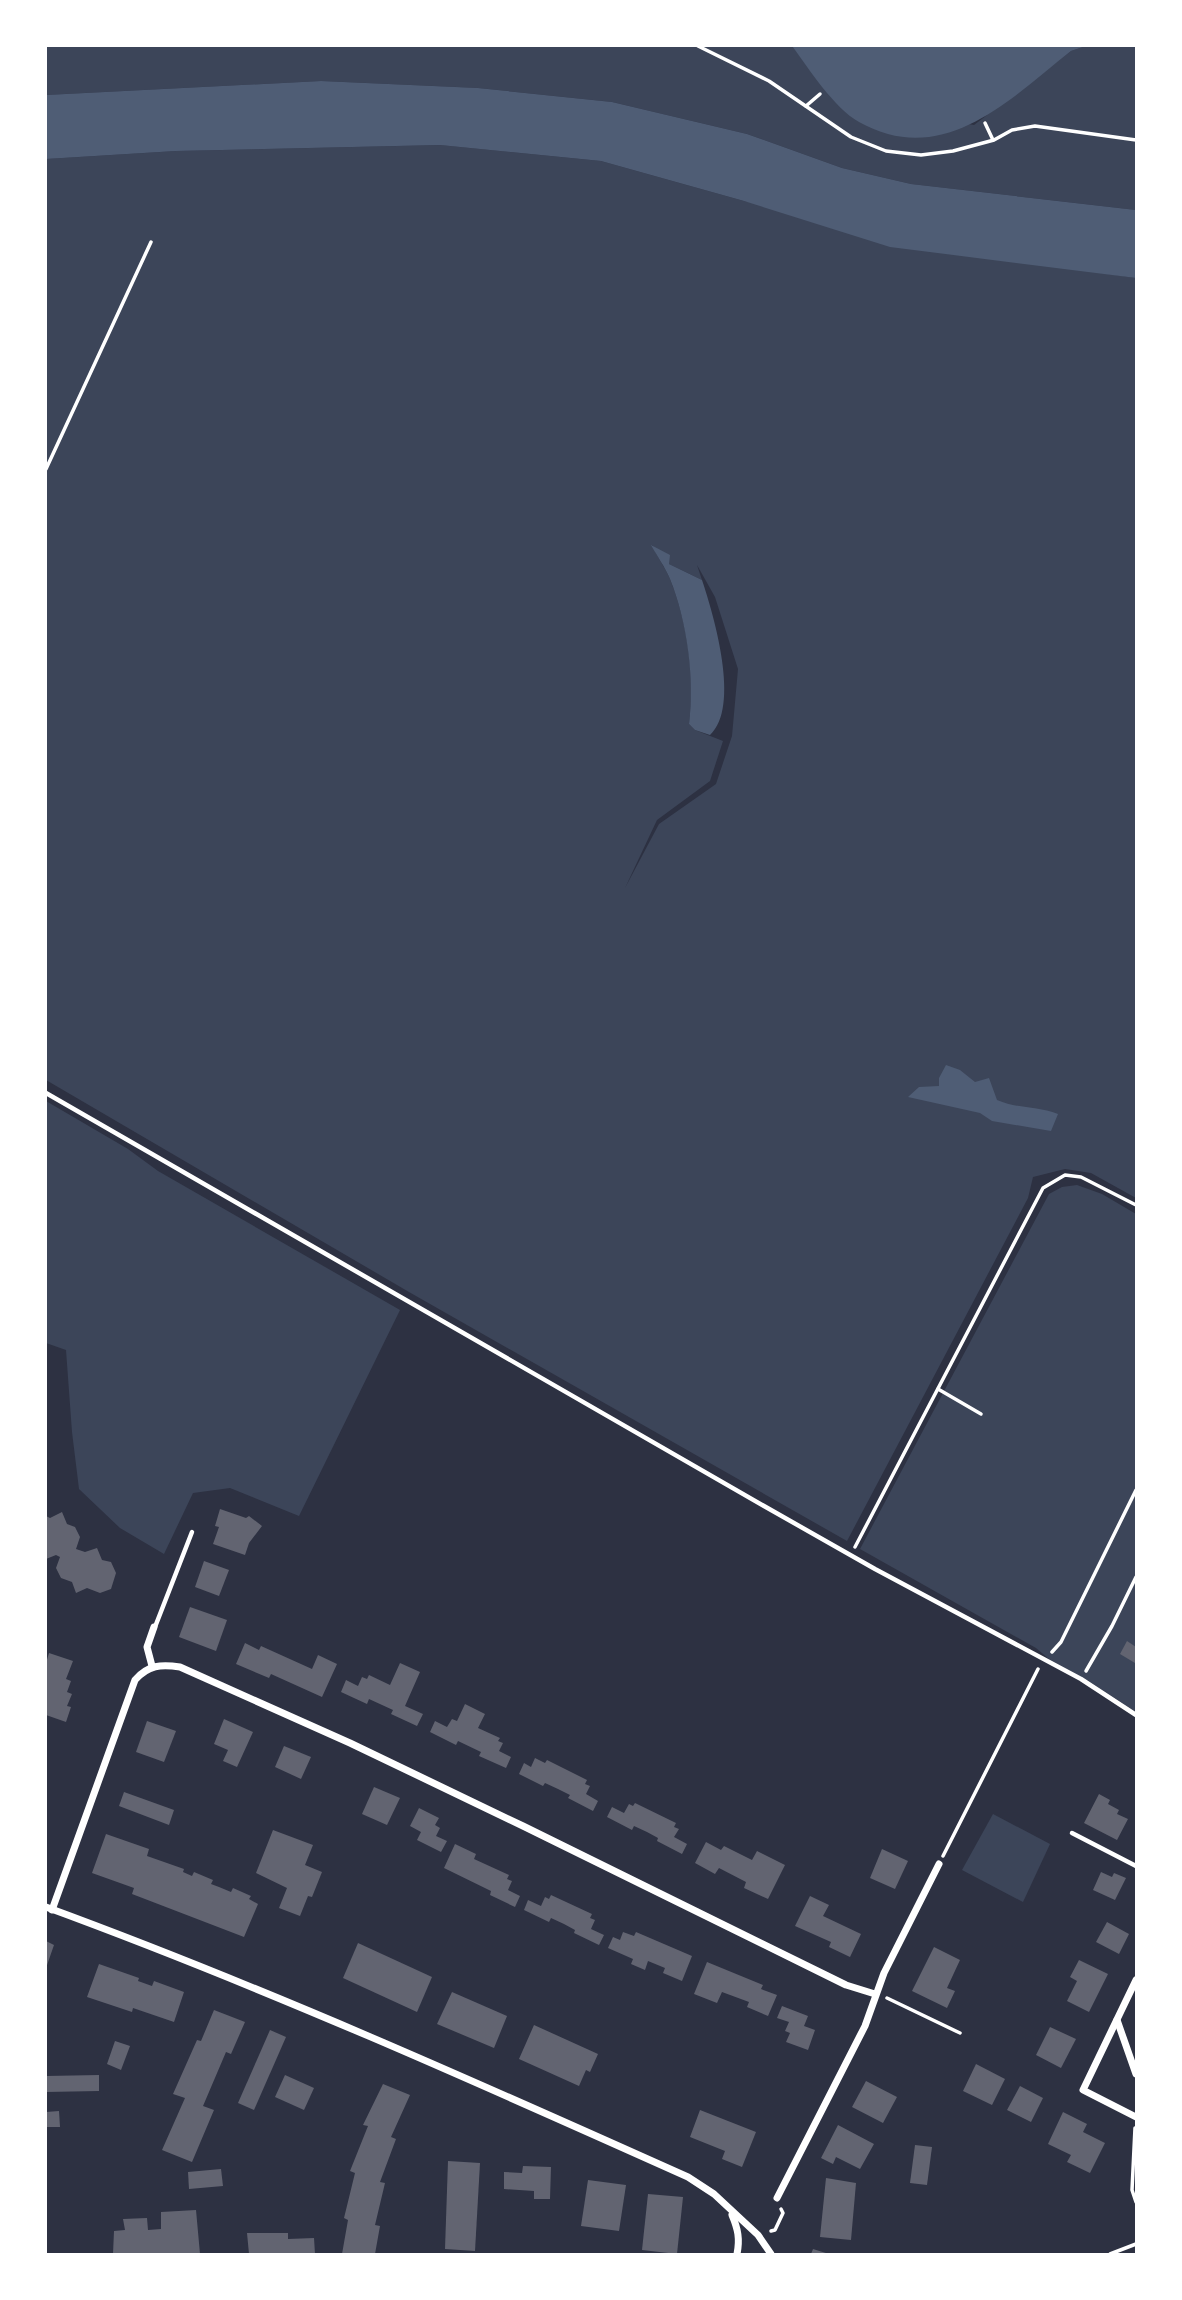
<svg xmlns="http://www.w3.org/2000/svg" width="1182" height="2300" font-family="'Sofia Sans Condensed',sans-serif">
<rect width="100%" height="100%" fill="#2d3142"/>
<g fill="#3c4559" fill-rule="evenodd">
<polygon points="46,46 792,46 832,98 974,125 1071,51 1086,46 1136,46 1136,210 911,184 842,168 747,134 612,102 478,88 321,81 46,95"/>
<path d="M440,145L601,161L744,201L1026,262L1136,278V1198L1091,1173L1065,1169L1033,1177L1028,1198L847,1541L409,1292L46,1080V159L176,151ZM652,545L669,564L702,580L697,565L715,597L738,669L732,736L716,784L659,824L625,888L657,820L710,781L723,741L695,730L689,724C695,677 688,624 670,579C665,567 657,557 652,545Z"/>
<polygon points="46,1101 128,1149 158,1171 400,1310 299,1516 230,1488 193,1493 164,1554 120,1528 79,1489 72,1432 66,1350 46,1343"/>
<polygon points="1077,1185 1102,1194 1136,1214 1136,1712 1090,1682 1049,1659 1036,1648 860,1549 1049,1194 1062,1187"/>
<polygon points="993,1814 1050,1844 1023,1902 962,1870"/>
</g>
<g fill="#4f5d75">
<path d="M792,46H1086L1071,51C1009,100 943,169 859,122C834,108 809,69 792,46Z"/>
<polygon points="321,81 478,88 612,102 747,134 842,168 911,184 1136,210 1136,278 890,247 744,201 601,161 440,145 176,151 46,159 46,95"/>
<path d="M651,545L670,555L669,564L702,580C714,616 741,707 710,735L695,730L689,724C695,679 687,621 670,579C665,567 657,556 651,545Z"/>
<path d="M946,1065L960,1070L975,1082L989,1078L997,1100C1018,1109 1036,1106 1058,1114L1051,1131L992,1121L980,1113L908,1097L919,1087L939,1086V1078Z"/>
</g>
<g fill="#626471">
<polygon points="220,1509 246,1518 249,1516 262,1526 249,1543 245,1555 213,1544 219,1527 215,1526"/>
<polygon points="62,1512 67,1524 75,1527 80,1537 76,1549 85,1552 97,1548 102,1560 111,1562 116,1573 111,1589 100,1593 87,1588 76,1593 72,1582 61,1578 56,1568 60,1557 56,1555 46,1559 46,1516 50,1518"/>
<polygon points="204,1561 229,1570 219,1596 195,1587"/>
<polygon points="190,1607 227,1620 216,1651 179,1637"/>
<polygon points="1127,1641 1136,1647 1135,1663 1120,1654"/>
<polygon points="245,1643 259,1650 261,1646 312,1669 318,1655 337,1664 322,1697 271,1674 269,1678 236,1664"/>
<polygon points="49,1653 73,1661 66,1679 71,1681 67,1692 72,1694 67,1706 71,1707 66,1722 46,1715 46,1663"/>
<polygon points="400,1663 420,1672 405,1706 423,1714 417,1726 391,1714 393,1710 369,1699 367,1704 341,1692 346,1680 358,1686 362,1677 367,1679 369,1675 390,1685"/>
<polygon points="465,1704 485,1714 478,1728 500,1738 498,1741 503,1743 499,1751 511,1757 506,1768 479,1756 481,1752 458,1741 456,1745 430,1732 435,1721 447,1727 452,1719 457,1721"/>
<polygon points="224,1719 253,1732 237,1767 223,1761 228,1750 214,1744"/>
<polygon points="147,1721 176,1731 164,1762 136,1752"/>
<polygon points="284,1746 311,1757 301,1779 275,1767"/>
<polygon points="535,1758 545,1763 547,1760 587,1780 585,1784 590,1786 586,1794 598,1801 593,1811 568,1798 570,1795 558,1789 545,1783 543,1786 519,1774 524,1763 531,1767"/>
<polygon points="374,1787 400,1798 387,1825 362,1814"/>
<polygon points="124,1792 174,1810 169,1825 119,1806"/>
<polygon points="1099,1794 1110,1800 1108,1804 1119,1810 1117,1814 1128,1819 1117,1840 1084,1823"/>
<polygon points="635,1803 676,1823 674,1827 679,1829 674,1837 687,1844 682,1854 657,1841 658,1838 647,1832 634,1826 632,1830 607,1817 612,1807 624,1813 629,1804 633,1806"/>
<polygon points="419,1808 439,1818 435,1825 440,1828 436,1836 447,1841 441,1852 417,1840 421,1832 410,1826"/>
<polygon points="273,1830 313,1845 305,1865 322,1872 312,1897 308,1896 300,1916 279,1908 287,1888 256,1873"/>
<polygon points="106,1834 149,1849 147,1856 184,1869 183,1872 192,1876 194,1872 213,1880 211,1884 219,1887 231,1892 233,1888 251,1896 249,1899 258,1904 244,1937 132,1894 134,1888 92,1873"/>
<polygon points="706,1842 721,1850 724,1846 752,1860 757,1851 785,1865 768,1899 744,1888 746,1882 719,1868 715,1874 695,1863"/>
<polygon points="455,1844 476,1854 474,1859 509,1875 507,1879 512,1881 508,1890 520,1896 515,1907 490,1895 491,1891 444,1868"/>
<polygon points="882,1849 908,1861 895,1889 870,1878"/>
<polygon points="1101,1872 1112,1877 1114,1873 1126,1878 1115,1900 1093,1890"/>
<polygon points="551,1895 592,1914 590,1918 595,1920 591,1929 604,1935 599,1945 574,1933 575,1930 564,1924 551,1918 549,1922 524,1910 528,1900 541,1906 545,1897 549,1899"/>
<polygon points="810,1896 829,1905 823,1916 861,1934 850,1957 829,1947 831,1942 795,1926"/>
<polygon points="1107,1922 1129,1934 1119,1954 1096,1942"/>
<polygon points="623,1932 634,1936 636,1932 692,1956 682,1981 663,1973 665,1968 648,1961 645,1970 631,1964 633,1959 608,1948 613,1937 620,1940"/>
<polygon points="46,1941 54,1945 46,1968"/>
<polygon points="358,1943 432,1977 417,2012 343,1978"/>
<polygon points="934,1947 960,1960 947,1988 955,1991 947,2008 912,1991"/>
<polygon points="1079,1960 1108,1974 1089,2012 1067,2001 1077,1981 1070,1977"/>
<polygon points="707,1962 763,1985 761,1989 777,1995 768,2016 747,2007 749,2002 722,1992 717,2003 694,1994"/>
<polygon points="99,1964 139,1978 138,1981 152,1986 154,1981 184,1992 174,2022 133,2008 132,2012 87,1997"/>
<polygon points="452,1992 507,2016 494,2048 437,2024"/>
<polygon points="782,2006 808,2016 804,2026 815,2030 808,2050 786,2042 790,2033 785,2031 789,2022 777,2018"/>
<polygon points="214,2010 245,2022 231,2054 226,2052 203,2106 214,2110 192,2162 162,2150 185,2098 173,2094 197,2040 201,2041"/>
<polygon points="534,2025 598,2054 590,2072 586,2070 579,2086 519,2059"/>
<polygon points="1050,2027 1076,2039 1061,2068 1036,2055"/>
<polygon points="270,2030 286,2037 254,2110 238,2103"/>
<polygon points="115,2041 130,2046 121,2070 107,2064"/>
<polygon points="976,2064 1005,2079 992,2105 963,2091"/>
<polygon points="99,2075 99,2091 46,2092 46,2076"/>
<polygon points="285,2075 314,2088 304,2110 275,2097"/>
<polygon points="866,2081 897,2097 883,2123 852,2107"/>
<polygon points="383,2084 410,2095 391,2137 396,2139 380,2182 385,2183 375,2225 380,2226 375,2254 342,2254 348,2220 344,2218 355,2173 350,2171 368,2126 363,2125"/>
<polygon points="1020,2086 1043,2098 1031,2122 1007,2110"/>
<polygon points="700,2110 756,2132 742,2167 722,2159 725,2151 690,2137"/>
<polygon points="59,2111 60,2127 46,2127 46,2112"/>
<polygon points="1063,2112 1087,2124 1083,2132 1105,2143 1090,2173 1067,2162 1071,2155 1048,2144"/>
<polygon points="838,2125 874,2144 860,2169 836,2157 833,2164 821,2158"/>
<polygon points="915,2145 932,2147 927,2185 910,2183"/>
<polygon points="448,2161 480,2163 475,2251 445,2249"/>
<polygon points="523,2166 551,2167 550,2199 534,2199 534,2191 504,2189 504,2172 522,2173"/>
<polygon points="221,2169 223,2186 189,2189 188,2172"/>
<polygon points="826,2178 856,2183 851,2240 820,2237"/>
<polygon points="588,2180 626,2185 619,2231 581,2226"/>
<polygon points="648,2194 683,2197 677,2254 642,2250"/>
<polygon points="196,2210 200,2254 113,2254 114,2231 125,2230 123,2219 147,2218 148,2230 161,2229 161,2212"/>
<polygon points="247,2233 288,2233 288,2239 314,2238 315,2254 249,2254"/>
<polygon points="813,2249 829,2254 811,2254"/>
</g>
<g fill="none" stroke-linecap="round" stroke-linejoin="round">
<g stroke="#fff" stroke-width="3.5">
<polyline points="698,46 769,81 851,137 886,151 921,155 953,151 994,140 1012,130 1035,126 1136,140"/>
<polyline points="806,106 820,94"/>
<polyline points="985,123 993,140"/>
<polyline points="46,469 151,242"/>
<polyline points="938,1389 981,1414"/>
<polyline points="855,1547 1043,1188 1065,1175 1081,1177 1136,1205"/>
<polyline points="1052,1652 1061,1642 1136,1490"/>
<polyline points="1086,1671 1112,1626 1136,1577"/>
<polyline points="943,1856 1038,1669"/>
<polyline points="887,1998 960,2033"/>
<polyline points="1135,2128 1132,2190 1136,2202"/>
<polyline points="771,2231 775,2230 783,2213 781,2209"/>
<polyline points="1110,2254 1136,2244"/>
</g>
<g stroke="#fff" stroke-width="4.5">
<polyline points="46,1093 764,1506 875,1569 1081,1679 1136,1715"/>
<polyline points="155,1627 192,1532"/>
<polyline points="1072,1833 1136,1866"/>
</g>
<g stroke="#fff" stroke-width="7">
<polyline points="152,1666 147,1647 154,1627"/>
<path d="M46,1907C264,1987 476,2082 688,2177L714,2194L758,2235L771,2254"/>
<path d="M52,1910L135,1680C148,1665 161,1664 180,1667L350,1743L523,1826L846,1985L875,1994"/>
<polyline points="1136,1980 1083,2090 1136,2117"/>
<polyline points="1117,2020 1136,2074"/>
<polyline points="777,2198 865,2026 884,1973 939,1864"/>
<path d="M732,2215C738,2229 740,2239 737,2254"/>
</g>
</g>
<rect width="1182" height="2300" fill="none" stroke="#ffffff" stroke-width="94"/>
</svg>
